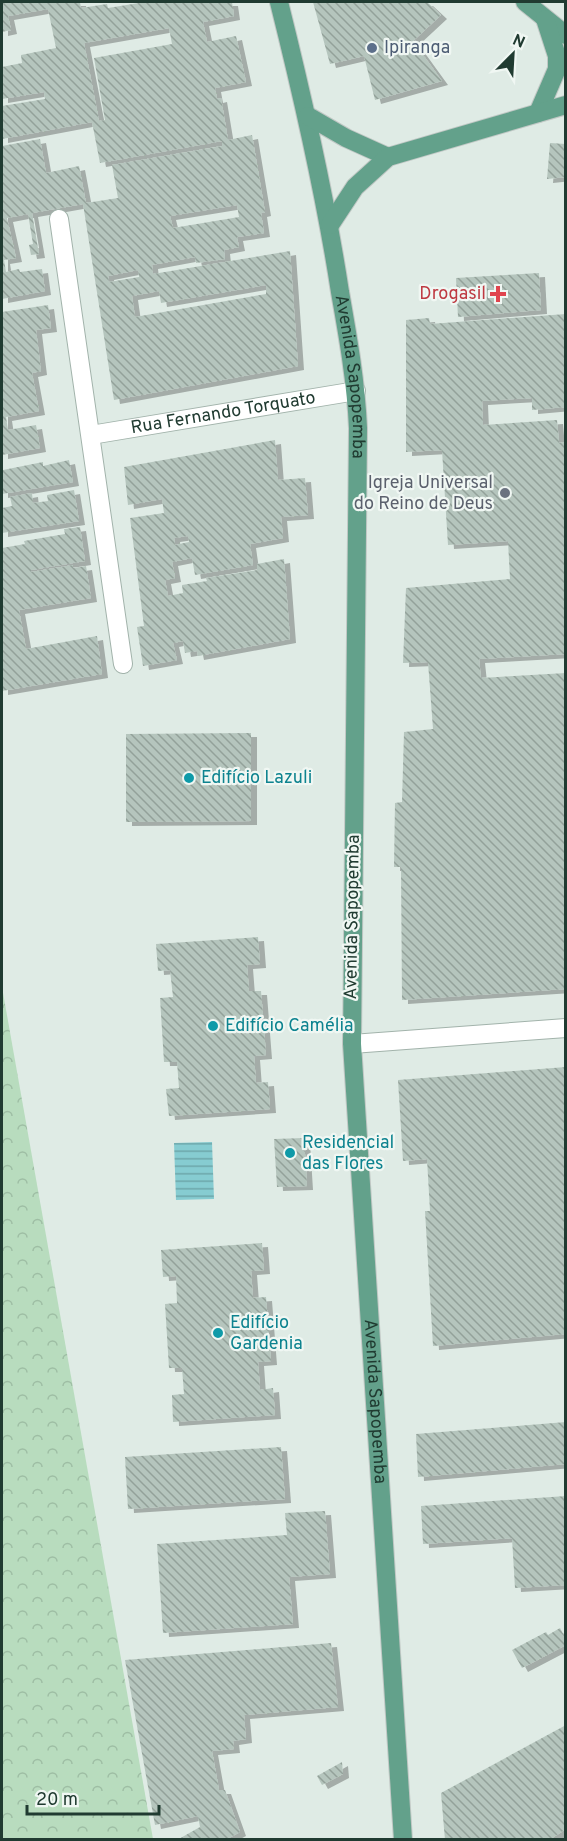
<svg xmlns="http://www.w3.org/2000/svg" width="567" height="1841" font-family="Overpass,sans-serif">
<defs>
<pattern id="park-crowns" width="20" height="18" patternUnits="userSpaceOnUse" patternTransform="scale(1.5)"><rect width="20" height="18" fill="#b8dcbe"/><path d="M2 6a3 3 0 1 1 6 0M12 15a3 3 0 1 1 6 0" fill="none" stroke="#9ebea4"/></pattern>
<pattern id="water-rules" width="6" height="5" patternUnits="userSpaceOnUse" patternTransform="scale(1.5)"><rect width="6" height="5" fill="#86ccd1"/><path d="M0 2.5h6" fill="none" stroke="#6da7aa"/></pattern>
<pattern id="building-back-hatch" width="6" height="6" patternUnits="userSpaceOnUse" patternTransform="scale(1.5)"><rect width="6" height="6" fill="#b5c5bd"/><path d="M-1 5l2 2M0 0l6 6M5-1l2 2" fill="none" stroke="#93a19a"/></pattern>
<filter id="shadow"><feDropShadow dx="6" dy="4" stdDeviation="0" flood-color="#0004"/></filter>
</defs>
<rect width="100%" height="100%" fill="#dfebe5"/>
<polygon fill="url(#park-crowns)" points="2,987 153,1839 2,1839"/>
<polygon fill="url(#water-rules)" points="212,1142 214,1199 176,1200 174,1143"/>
<g fill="url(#building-back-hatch)" fill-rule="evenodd" filter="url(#shadow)">
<path d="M2,2H80L81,8L107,4L108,8L145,2H232L234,16L203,22L207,42L236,36L246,82L215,88L217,99L221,98L228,140L252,135L265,212L261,213L264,233L237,237L239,247L224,250L225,259L196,263L195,257L152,265L153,274L290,251L298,366L114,400L83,204L32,213L39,254L31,255L29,245L33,244L28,214L7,218L16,258L4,260L6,272L19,269L20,272L42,269L45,291L2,299V146L40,139L46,173L79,166L86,203L118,198L112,165L222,146V141L100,163L92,122L2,139V106L45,99L44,92L2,99V67L22,63L21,55L56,48L48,9L8,16L11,30L2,32ZM169,28L172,44L94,58L105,120L99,121L84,43ZM237,205L239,217L173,228L170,216ZM138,270L139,277L109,282L108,276ZM266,285V294L135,317L132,296L159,291L161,303Z"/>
<polygon points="313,2 427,2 441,15 413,41 442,81 375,100 364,56 330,64"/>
<polygon points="550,143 566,144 566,177 547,179"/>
<polygon points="539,273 541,310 458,317 456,278"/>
<polygon points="48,305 51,328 36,330 41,371 32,373 39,411 6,417 8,430 36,425 40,448 2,455 2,312"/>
<polygon points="566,314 566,407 532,410 532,398 482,401 483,425 557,420 559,443 566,442 566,654 479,659 481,678 566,673 566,989 402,1000 401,867 394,867 395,803 402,802 404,732 433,729 428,662 403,663 406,588 510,579 508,541 448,545 442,450 406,452 406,320 429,318 430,324"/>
<path d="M275,440L278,480L305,478L308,515L281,517L283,538L250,544L253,565L195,575L192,558L172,562L175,578L165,580L168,596L183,593L182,585L207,581L206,578L257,570V564L284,559L290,639L198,656L197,651L185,653L183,641L173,643L177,660L143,666L137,627L144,626L130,518L164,513L162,499L128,505L124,467ZM188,536L189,542L175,545L174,538Z"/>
<polygon points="69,460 73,482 2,494 2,465 3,470 43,462 43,466"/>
<polygon points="74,490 79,521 2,533 2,508 12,506 10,497 32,493 33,503 48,501 47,495"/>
<polygon points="80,527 85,561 31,570 31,572 73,565 73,568 86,566 91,598 19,610 26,649 97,636 102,674 2,691 2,548 25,544 24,541 65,534 64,529"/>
<polygon points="251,733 251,821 126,822 126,734"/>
<polygon points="258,937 260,964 247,965 249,991 261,991 266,1055 254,1056 256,1083 268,1082 270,1109 169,1116 166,1089 179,1088 177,1062 164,1062 160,998 173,997 170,970 158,971 156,944"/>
<polygon points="566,1067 566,1334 433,1346 425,1211 430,1211 427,1159 403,1161 398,1080"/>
<polygon points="304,1138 307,1186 277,1187 274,1139"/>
<polygon points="262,1243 264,1270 251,1271 253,1298 266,1297 271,1361 258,1362 260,1390 273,1388 275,1415 173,1422 172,1395 184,1394 182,1368 169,1368 165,1304 177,1303 176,1276 163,1277 161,1250"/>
<polygon points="566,1422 566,1464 418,1477 416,1434"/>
<polygon points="281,1447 285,1499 128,1509 125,1457"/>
<polygon points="566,1496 566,1585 515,1588 512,1538 423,1544 421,1506"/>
<polygon points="325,1511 330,1574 289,1577 293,1624 163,1633 157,1544 287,1535 285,1513"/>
<polygon points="560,1628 566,1639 566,1645 522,1668 512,1650 546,1632 548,1635"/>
<polygon points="331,1643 338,1707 244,1715 246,1739 233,1741 234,1749 212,1751 219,1790 225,1790 240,1832 225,1840 177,1840 200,1827 198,1816 155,1825 125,1660"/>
<polygon points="566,1725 566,1829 549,1840 445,1840 441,1793"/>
<polygon points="342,1762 343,1774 322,1785 317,1776"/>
</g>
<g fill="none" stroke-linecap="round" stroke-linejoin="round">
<g stroke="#a2b3ab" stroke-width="20">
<g id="minor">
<polyline points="59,219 123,664"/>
<path id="s1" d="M91,435L356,391"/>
<polyline points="352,1044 566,1028"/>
</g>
</g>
<g stroke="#c1c8c5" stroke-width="20">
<g id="major">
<path id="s2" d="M279,2C303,98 325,194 340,292C348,337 356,382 358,428L352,1044L403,1840"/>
<polyline points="525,2 566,35"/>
<polyline points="538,113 557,69 557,56 545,19"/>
<polyline points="308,116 346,138 388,157"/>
<polyline points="330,225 355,187 388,157 566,105"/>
</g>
</g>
<use href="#minor" stroke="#fff" stroke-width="18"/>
<use href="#major" stroke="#63a18b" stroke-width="18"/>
</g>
<circle fill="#5c6f8a" stroke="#f0f7f3" stroke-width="2" cx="372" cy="48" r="6"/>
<path fill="#e0444e" stroke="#f0f7f3" stroke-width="2" d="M495 285h6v6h6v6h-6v6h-6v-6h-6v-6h6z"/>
<circle fill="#6b7280" stroke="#f0f7f3" stroke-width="2" cx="505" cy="493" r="6"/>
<g fill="#0f9aa8" stroke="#f0f7f3" stroke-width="2">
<circle cx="189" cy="778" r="6"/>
<circle cx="213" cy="1026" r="6"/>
<circle cx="290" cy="1153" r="6"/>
<circle cx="218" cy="1333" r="6"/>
</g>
<g text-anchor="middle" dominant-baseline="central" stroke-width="4.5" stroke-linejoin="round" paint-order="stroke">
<g font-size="18" fill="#4e5e75" stroke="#f0f7f3" text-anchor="start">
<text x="384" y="48">Ipiranga</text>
</g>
<g font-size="18" fill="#be3a42" stroke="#f0f7f3" text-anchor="end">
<text x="486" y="294">Drogasil</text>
</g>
<g font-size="18" fill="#203b31" stroke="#f0f7f3">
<text stroke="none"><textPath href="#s2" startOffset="382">Avenida Sapopemba</textPath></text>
<text stroke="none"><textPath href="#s1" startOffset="134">Rua Fernando Torquato</textPath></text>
<text transform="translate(353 917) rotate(-89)">Avenida Sapopemba</text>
<text stroke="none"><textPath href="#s2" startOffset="1408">Avenida Sapopemba</textPath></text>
</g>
<g font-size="18" fill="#5b616d" stroke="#f0f7f3" text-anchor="end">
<text x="493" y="483">Igreja Universal<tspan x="493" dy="21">do Reino de Deus</tspan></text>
</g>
<g font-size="18" fill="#0d838f" stroke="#f0f7f3" text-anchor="start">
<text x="201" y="778">Edifício Lazuli</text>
<text x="225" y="1026">Edifício Camélia</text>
<text x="302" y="1143">Residencial<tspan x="302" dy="21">das Flores</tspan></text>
<text x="230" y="1323">Edifício<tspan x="230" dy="21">Gardenia</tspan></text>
</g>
</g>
<rect width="567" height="1841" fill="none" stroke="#203b31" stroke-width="6"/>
<g transform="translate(513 54) rotate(24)" stroke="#f0f7f3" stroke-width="4.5" paint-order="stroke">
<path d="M0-4.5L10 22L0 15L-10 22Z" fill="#203b31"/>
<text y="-9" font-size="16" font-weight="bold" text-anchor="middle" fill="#203b31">N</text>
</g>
<path d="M27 1805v9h132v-9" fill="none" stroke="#203b31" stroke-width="3"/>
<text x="36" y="1805" font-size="18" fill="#203b31" stroke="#f0f7f3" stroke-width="4.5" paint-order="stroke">20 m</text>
</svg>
